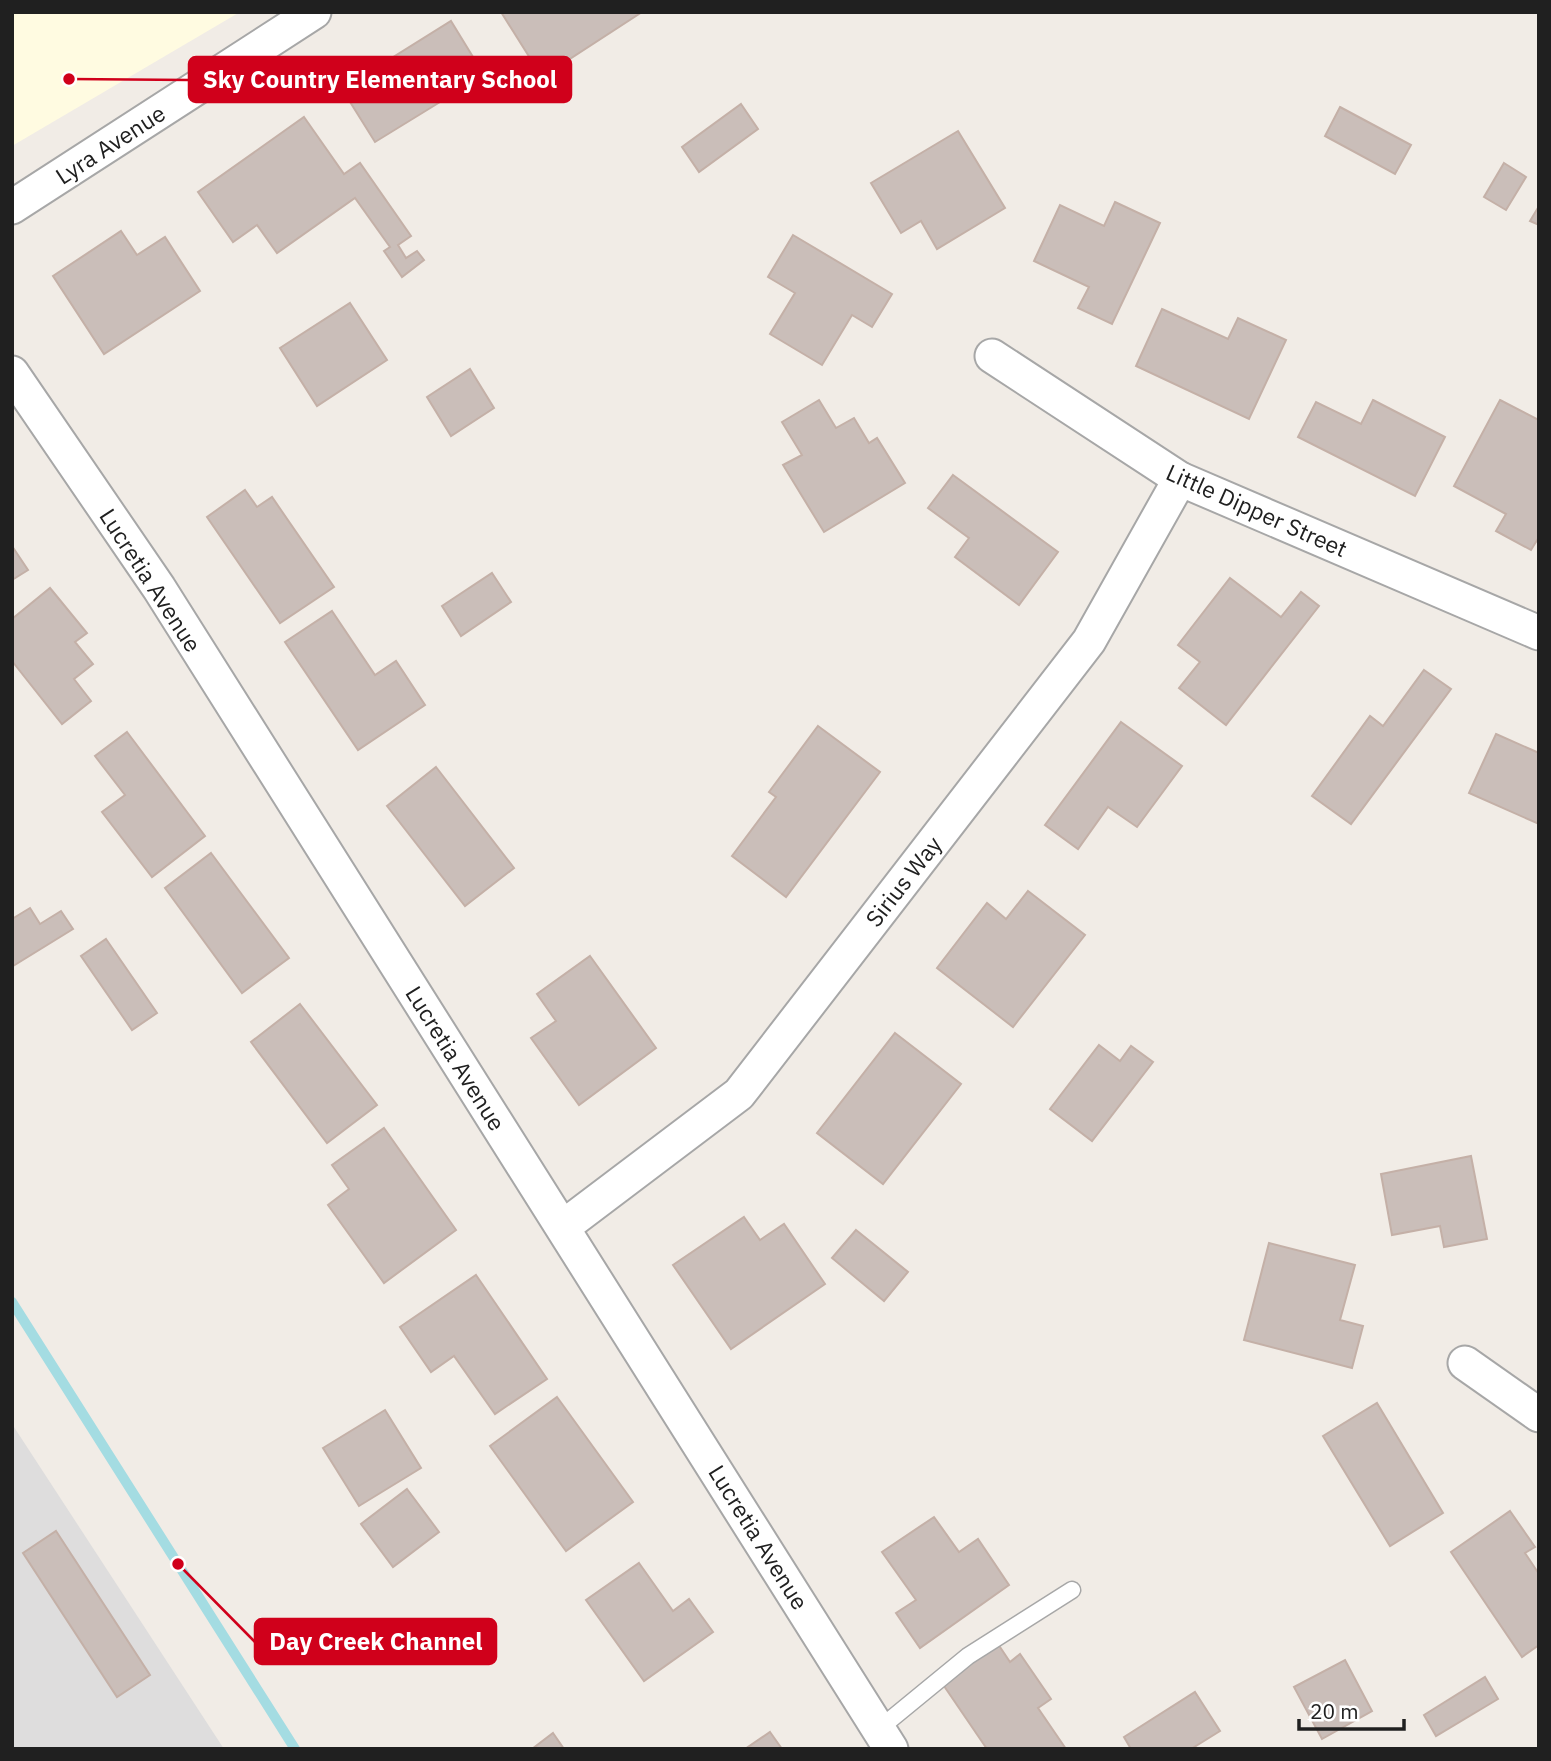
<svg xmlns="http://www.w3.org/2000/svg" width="1551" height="1761" font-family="'IBM Plex Sans',sans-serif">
<rect width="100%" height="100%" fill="#f1ece6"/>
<polygon fill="#dedddd" points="12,1424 224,1749 12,1749"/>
<polygon fill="#fffbe1" points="12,12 240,12 12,146"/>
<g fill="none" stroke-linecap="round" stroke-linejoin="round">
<polyline stroke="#a4dce2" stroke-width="10" points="12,1302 295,1749"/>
</g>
<g fill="#cabeb9" stroke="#c4b0a7" stroke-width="2">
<polygon points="501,12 642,12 542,77"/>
<polygon points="451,21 484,75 375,142 342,89"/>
<polygon points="741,104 758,129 699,172 682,147"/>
<polygon points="1340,107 1411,145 1395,174 1325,136"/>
<polygon points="304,117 344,174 360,163 411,236 398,245 406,258 417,251 424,260 402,277 384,251 390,247 355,198 277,253 257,225 233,242 198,192"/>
<polygon points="958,131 1005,208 937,249 921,221 901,233 871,183"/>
<polygon points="1504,163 1526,177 1506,210 1484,197"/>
<polygon points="1115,202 1160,223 1112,324 1078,308 1089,287 1034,261 1060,205 1104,226"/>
<polygon points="1539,206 1539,225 1530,221"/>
<polygon points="121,231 137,255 165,237 200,291 104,354 53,276"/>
<polygon points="793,235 892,294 872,327 852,315 822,365 770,334 795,293 768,277"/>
<polygon points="350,303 387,360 317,406 280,348"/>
<polygon points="1162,309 1228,339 1238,318 1286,340 1249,419 1136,366"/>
<polygon points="470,369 494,408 451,436 427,397"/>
<polygon points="819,400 836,428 854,418 869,443 877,438 905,483 824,532 783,465 802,455 782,422"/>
<polygon points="1373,400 1445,437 1415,496 1298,437 1316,402 1361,424"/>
<polygon points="1500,400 1539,420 1539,537 1531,550 1496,531 1506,514 1454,486"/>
<polygon points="953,475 1058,552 1019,605 955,557 969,538 928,508"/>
<polygon points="245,490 257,507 272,497 334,587 280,623 207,517"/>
<polygon points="12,546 28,570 12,580"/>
<polygon points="492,573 511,602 461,636 442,606"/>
<polygon points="1230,578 1281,617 1301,592 1319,606 1226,725 1179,688 1200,662 1178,645"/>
<polygon points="50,588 87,633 75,642 93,664 74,679 91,701 62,724 12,661 12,619"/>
<polygon points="332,611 375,675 396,661 425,705 358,750 285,642"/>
<polygon points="1424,670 1451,689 1351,824 1312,796 1370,716 1383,726"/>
<polygon points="1121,722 1182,766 1137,827 1108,807 1078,849 1045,825"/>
<polygon points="818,726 880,772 786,897 732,856 776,797 769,792"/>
<polygon points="127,732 205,836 152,877 102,812 125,795 95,756"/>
<polygon points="1496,734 1539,753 1539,824 1469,793"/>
<polygon points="436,767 514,868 465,906 387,806"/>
<polygon points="211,853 289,958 242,993 165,888"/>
<polygon points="1028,891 1085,935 1013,1027 937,968 987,903 1006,919"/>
<polygon points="30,908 40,924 61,911 73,929 13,966 12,919"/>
<polygon points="106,939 157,1013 132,1030 81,956"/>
<polygon points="590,956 656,1048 579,1105 531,1038 556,1021 537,994"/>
<polygon points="300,1004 377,1105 327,1143 251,1042"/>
<polygon points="895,1033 961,1084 883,1184 817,1133"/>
<polygon points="1099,1045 1120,1061 1131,1046 1153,1062 1092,1141 1050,1109"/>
<polygon points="384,1128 456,1230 384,1283 328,1205 349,1189 332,1165"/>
<polygon points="1471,1156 1487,1239 1444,1247 1440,1226 1392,1235 1381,1174"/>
<polygon points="744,1217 760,1240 784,1224 825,1284 731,1349 673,1265"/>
<polygon points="856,1230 908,1272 884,1301 832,1258"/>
<polygon points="1269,1243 1355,1265 1340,1320 1363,1326 1352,1368 1244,1340"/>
<polygon points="476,1275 547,1379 495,1414 454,1356 431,1372 400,1327"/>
<polygon points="557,1397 633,1502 566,1551 490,1446"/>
<polygon points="1377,1403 1443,1513 1390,1546 1323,1436"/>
<polygon points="385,1410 421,1468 359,1506 323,1448"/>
<polygon points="407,1489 439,1532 393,1567 361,1524"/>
<polygon points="1510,1511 1535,1547 1525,1553 1539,1574 1539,1645 1522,1657 1451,1552"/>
<polygon points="934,1517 959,1552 978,1539 1009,1585 920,1648 896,1613 916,1600 882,1552"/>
<polygon points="56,1531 150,1675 117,1697 23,1553"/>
<polygon points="639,1563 673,1611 689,1599 713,1632 644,1681 586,1600"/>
<polygon points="998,1644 1010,1662 1020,1654 1051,1699 1038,1708 1066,1749 987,1749 942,1683"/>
<polygon points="1345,1660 1372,1711 1322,1739 1294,1687"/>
<polygon points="1485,1677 1498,1699 1436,1736 1424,1715"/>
<polygon points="1195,1692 1220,1731 1191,1749 1131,1749 1124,1737"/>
<polygon points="770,1732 782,1749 745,1749"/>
<polygon points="553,1733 564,1749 532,1749"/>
</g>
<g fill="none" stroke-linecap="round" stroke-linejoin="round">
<g stroke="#a7a7a7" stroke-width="19">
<polyline id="service" points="879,1729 968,1656 1072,1590"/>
</g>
<g stroke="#a7a7a7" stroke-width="37">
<g id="minor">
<polyline points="12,207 314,12"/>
<polyline points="992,356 1180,479 1539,633"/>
<polyline points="12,373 159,588 891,1749"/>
<polyline points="563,1227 739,1094 1089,641 1180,479"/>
<polyline points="1465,1363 1539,1415"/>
</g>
</g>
<use href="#service" stroke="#fff" stroke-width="16"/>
<use href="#minor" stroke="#fff" stroke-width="33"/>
</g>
<g text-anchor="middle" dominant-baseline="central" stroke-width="5" stroke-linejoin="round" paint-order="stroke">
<g font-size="23" fill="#202020" stroke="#fff">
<text transform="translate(110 144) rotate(-33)">Lyra Avenue</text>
<text transform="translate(1257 510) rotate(24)">Little Dipper Street</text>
<text transform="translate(151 580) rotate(57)">Lucretia Avenue</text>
<text transform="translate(903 881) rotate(-52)">Sirius Way</text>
<text transform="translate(456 1058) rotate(58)">Lucretia Avenue</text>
<text transform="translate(759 1537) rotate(58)">Lucretia Avenue</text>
</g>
</g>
<path fill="none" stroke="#d0001b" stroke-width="2.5" d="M69 79L189 80M178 1564L255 1642"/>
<g fill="#d0001b" stroke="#fff" stroke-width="2.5">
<circle cx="69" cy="79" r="7"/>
<circle cx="178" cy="1564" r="7"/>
</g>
<g fill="#d0001b" stroke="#d0001b" stroke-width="2.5">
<rect x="189" y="57" width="382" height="45" rx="7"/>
<rect x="255" y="1619" width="241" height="45" rx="7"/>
</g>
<g font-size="24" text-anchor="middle" font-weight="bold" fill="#fff">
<text x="380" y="88">Sky Country Elementary School</text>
<text x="376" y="1650">Day Creek Channel</text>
</g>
<rect width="1551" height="1761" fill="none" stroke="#202020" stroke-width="28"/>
<path d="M1299 1719v10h105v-10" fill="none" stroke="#202020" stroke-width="3.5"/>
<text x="1310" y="1719" font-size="21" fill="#202020" stroke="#ffffff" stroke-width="5" paint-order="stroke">20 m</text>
</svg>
